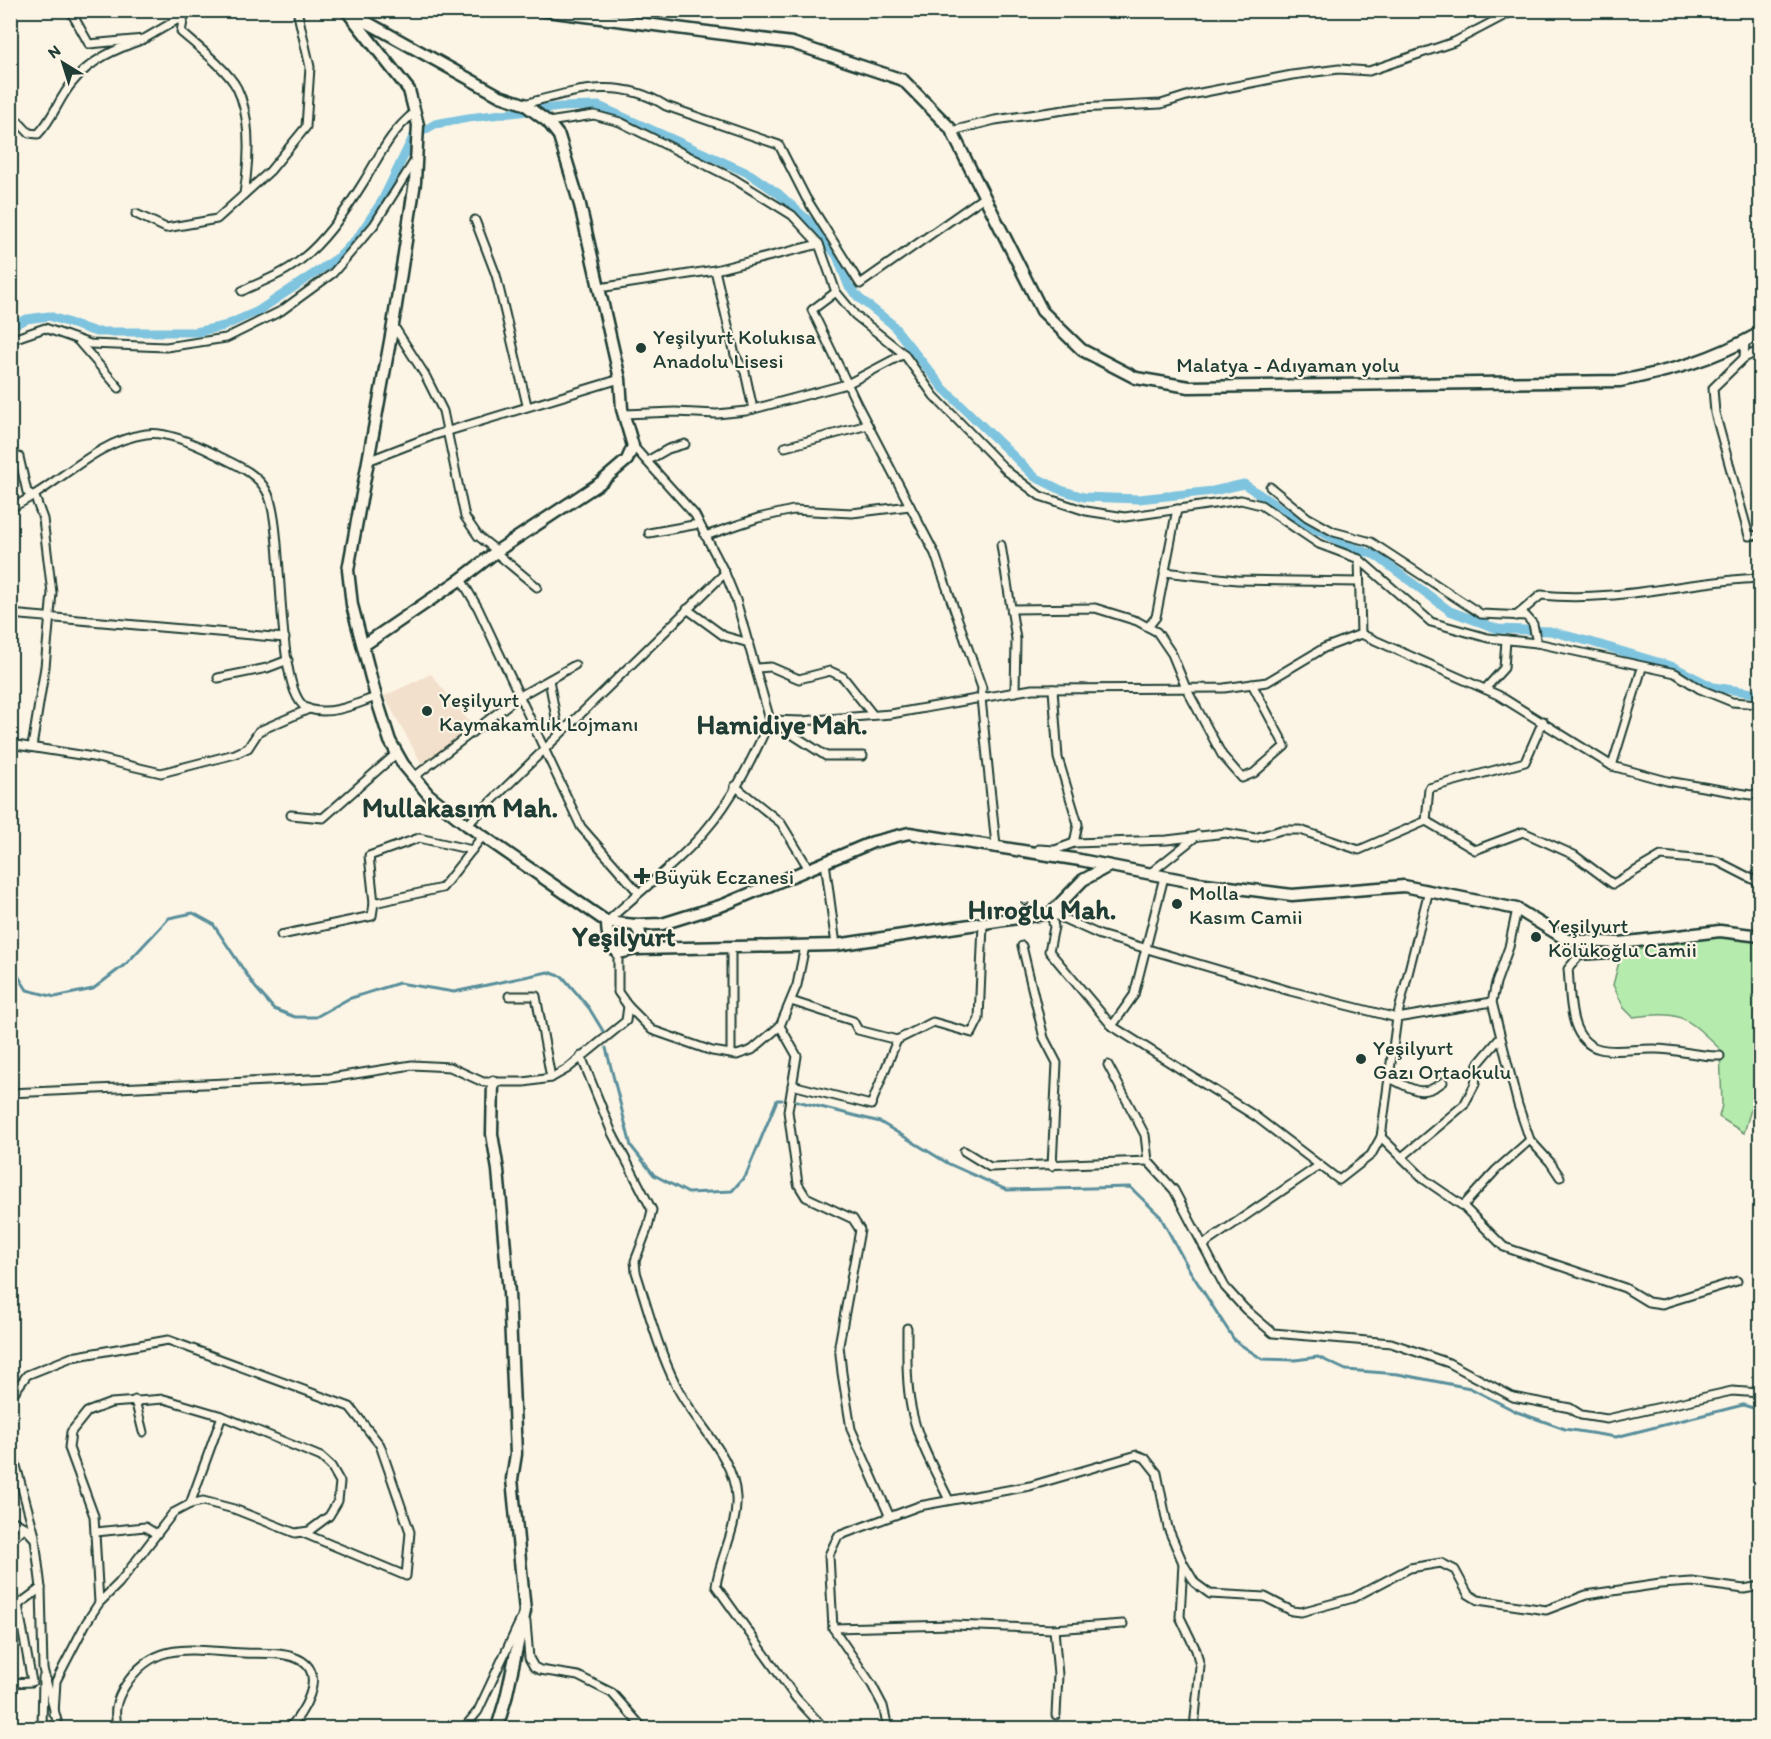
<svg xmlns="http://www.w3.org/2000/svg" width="1771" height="1739" font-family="Itim,sans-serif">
<rect width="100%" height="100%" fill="#fcf5e5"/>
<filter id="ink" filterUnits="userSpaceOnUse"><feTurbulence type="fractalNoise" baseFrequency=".0167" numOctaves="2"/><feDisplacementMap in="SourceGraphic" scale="12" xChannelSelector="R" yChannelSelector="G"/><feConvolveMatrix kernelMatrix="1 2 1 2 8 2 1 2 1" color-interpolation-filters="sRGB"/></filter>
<g filter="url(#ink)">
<polygon fill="#f3e0cc" points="431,674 473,726 423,766 384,696"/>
<path fill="#b5ebad" stroke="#6a9470" stroke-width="1.5" d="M1701,937L1741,938L1760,943V1078L1744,1133L1719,1117L1722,1105L1720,1049C1685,1016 1682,1011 1633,1017L1624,1008L1613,985L1620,958L1631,951Z"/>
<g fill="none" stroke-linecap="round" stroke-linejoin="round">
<g stroke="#588e9b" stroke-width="3">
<polyline points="10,963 27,990 55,997 93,989 127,963 169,918 193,913 213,924 255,987 274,1009 295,1017 316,1017 348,999 399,983 454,992 548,972 563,977 589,1008 603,1031"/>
<polyline points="606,1048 631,1146 654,1175 688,1193 732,1191 746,1175 777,1100 782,1100"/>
<polyline points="797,1101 880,1122 949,1164 1007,1190 1130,1187 1160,1216 1190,1271 1235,1341 1262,1359 1295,1360 1318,1357 1346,1370 1398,1374 1470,1388 1517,1412 1565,1429 1616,1437 1743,1405 1760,1410"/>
</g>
<polyline stroke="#7ec4df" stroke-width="9" points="10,326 27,319 49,316 96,332 196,332 224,326 258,311 339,257 358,237 382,201 413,137 435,124 468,118 561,107 599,106 750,174 779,194 812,224 837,256 848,285 859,298 892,324 943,388 1035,477 1061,490 1084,497 1139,499 1213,491 1244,484 1299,521 1349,546 1375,555 1450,611 1498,629 1550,631 1591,642 1674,667 1713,687 1760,694"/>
<g stroke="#1f3d34" stroke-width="11">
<g id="street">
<polyline points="70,10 89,44 144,39 194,10"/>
<path d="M176,10L184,16L181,32C197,46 227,69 237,88C252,119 249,162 244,194"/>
<path d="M524,104C575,91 619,76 666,106L779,145L806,198L860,284L984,197"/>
<path d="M10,113L29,133L38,134C53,119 59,98 72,83C91,59 116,49 144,39"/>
<polyline points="548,122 594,115 620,122 734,179 792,215 819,244 836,292 855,315 904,354 934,396 1008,472 1040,496 1086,511 1125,517 1241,500 1261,505 1319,544 1359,559 1431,622 1488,638 1537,643 1675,673 1700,689 1732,702 1760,704"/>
<polyline points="952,131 995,120 1078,108 1161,104 1190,95 1292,75 1339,69 1369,71 1454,42 1515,10"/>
<polyline points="136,214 166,228 217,219 270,171 306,127 310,67 297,10"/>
<polyline points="475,220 496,275 527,405"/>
<polyline points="715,270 735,355 745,372 753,409"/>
<polyline points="599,288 715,270 819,244"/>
<path d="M242,291C263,281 286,273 303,258C327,239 347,209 363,183C379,157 390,132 414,113"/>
<polyline points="836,292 812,310 857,404 935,554 982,688 981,698 996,846"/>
<polyline points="393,325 425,375 443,411 465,517 478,536 497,551"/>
<polyline points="10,340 45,328 90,344 166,347 226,338 281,311 333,273 374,225 415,160"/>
<polyline points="1745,341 1744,358 1713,388 1715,413 1749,536 1760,535"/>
<polyline points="79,342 119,388"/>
<polyline points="1744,358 1760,350"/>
<polyline points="624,414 675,412 717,414 746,411 847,384 904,354"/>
<polyline points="785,447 868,425"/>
<polyline points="10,457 19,457 27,492 35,497 43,519 52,593 45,667 32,747"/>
<polyline points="370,460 432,436 620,379"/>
<polyline points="647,461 668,449 685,444"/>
<polyline points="1270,487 1307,517 1334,532 1371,542 1481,614 1526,616 1533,624 1537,643"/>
<path d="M10,508C56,488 94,441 146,434C166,431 197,445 215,454C233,464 255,471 266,490C287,524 272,698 309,709C331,716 356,704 376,697"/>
<polyline points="649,533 699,524"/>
<polyline points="705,536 758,518 793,510 852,513 910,506"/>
<polyline points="1001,545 1016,639 1015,692"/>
<polyline points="495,552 537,587"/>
<polyline points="1359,559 1361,634"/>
<polyline points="1164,572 1237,580 1359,582"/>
<polyline points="461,579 478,608 581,827 638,892"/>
<polyline points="687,609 724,636 749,643"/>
<polyline points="1012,609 1095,608 1137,621 1157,632 1172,654 1186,688 1222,755 1242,778 1254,773 1285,746 1252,684"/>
<polyline points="10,614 285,638"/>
<path d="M1516,616L1541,595C1615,603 1687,581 1760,578"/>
<polyline points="1148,627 1156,617 1177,509"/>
<polyline points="757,668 771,667 799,679 830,671 843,677 873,715"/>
<polyline points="218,678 267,668 288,660"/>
<polyline points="549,680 559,734"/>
<polyline points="1485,689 1504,668 1506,640"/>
<polyline points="770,720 802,721 891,714 1032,689 1224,688 1267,682 1324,648 1361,634 1498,695 1612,766 1667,781 1751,795 1760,793"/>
<polyline points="770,720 826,756 863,756"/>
<polyline points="10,744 93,757 161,773 235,754 248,748 259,731 309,709"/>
<polyline points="1612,766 1642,668"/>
<polyline points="414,777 518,697 575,665"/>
<polyline points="735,786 781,823 809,869"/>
<polyline points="291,815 323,818 397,753"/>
<polyline points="1426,821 1475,850 1523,832 1574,855 1613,884 1661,856 1717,861 1760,883"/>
<polyline points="467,825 725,573"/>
<polyline points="1074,843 1167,840 1226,833 1255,838 1281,830 1300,830 1359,850 1426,821 1429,788 1525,762 1543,721"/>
<polyline points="1039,849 1055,850 1074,843 1078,824 1058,758 1053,689"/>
<polyline points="825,862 836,945"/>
<polyline points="1149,874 1198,835"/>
<polyline points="1429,890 1397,1018 1381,1137 1371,1155 1339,1180 1255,1116 1112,1026 1049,951 1054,927 1051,913 1100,935 1290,991 1397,1018 1492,1002"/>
<polyline points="374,903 442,888 482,837"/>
<polyline points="1517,909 1509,947 1496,983 1492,1002 1518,1105 1530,1140 1550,1162 1560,1177"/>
<path d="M607,922C639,891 676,865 705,831C733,799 753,758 770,720L736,600L725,573L695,515L633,446"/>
<polyline points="281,935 372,916 374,903 369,856 419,838 472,850"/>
<path d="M1620,943L1610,954L1579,956L1568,969C1571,996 1567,1041 1600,1049C1616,1053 1638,1048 1656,1049C1677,1049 1699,1057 1720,1056"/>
<polyline points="1022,946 1044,1038 1057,1063 1052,1166"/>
<polyline points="509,996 536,996 551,1078"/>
<polyline points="791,1001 853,1021 858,1030 897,1040 933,1022 972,1033 979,1019 983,924"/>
<polyline points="628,1006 652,1030 712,1051 737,1055 752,1050 780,1026 797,985 805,946"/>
<polyline points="780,1026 797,1056 788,1111 798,1184 806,1197 853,1219 860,1230 839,1345 842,1373 851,1429 889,1515"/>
<polyline points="1112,1026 1134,995 1164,877"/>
<polyline points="731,1054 731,948"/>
<path d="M581,1056L612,1133L652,1210L648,1227L635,1261L636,1272C648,1309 658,1349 676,1385C693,1421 734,1455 736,1497C738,1528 720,1556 716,1586L796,1698L824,1728"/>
<polyline points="1108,1065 1145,1135 1148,1161 1174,1190 1225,1287 1245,1309 1273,1333 1391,1343 1449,1363 1513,1397 1570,1408 1581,1415 1607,1419 1732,1391 1760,1393"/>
<path d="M1389,1078C1412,1088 1421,1099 1443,1082"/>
<polyline points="792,1085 871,1105 897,1040"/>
<polyline points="10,1093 330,1078 412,1065 450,1067 483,1082 524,1082 551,1078 567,1069 626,1021 628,1006 618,992 618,953"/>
<polyline points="1381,1137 1425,1180 1463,1206 1504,1247 1625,1288 1648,1302 1662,1304 1737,1281"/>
<polyline points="964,1151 990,1167 1148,1161"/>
<polyline points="1402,1157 1464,1105 1475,1084 1478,1064 1500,1038"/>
<polyline points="1463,1206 1496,1170 1530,1140"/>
<polyline points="1204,1247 1207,1242 1320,1165"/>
<path d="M907,1328C907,1355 906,1381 911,1407C917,1440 935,1471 949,1500"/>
<polyline points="10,1398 27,1375 72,1357 168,1340 350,1407 380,1445 410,1532 406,1576 303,1533"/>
<polyline points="135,1400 143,1432"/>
<polyline points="10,1432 15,1462 35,1536"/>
<polyline points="190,1504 222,1416"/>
<polyline points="10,1519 24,1527 35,1539 41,1588 43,1669 59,1728"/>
<polyline points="96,1532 145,1527 155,1533"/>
<polyline points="10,1541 25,1527"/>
<polyline points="1183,1563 1180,1617 1196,1650 1200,1666 1194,1728"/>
<polyline points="10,1611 41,1588"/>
<polyline points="526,1622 529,1658 534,1667 540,1670 578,1676 612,1693 643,1728"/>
<polyline points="833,1628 953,1625 1054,1629 1123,1624"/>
<polyline points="1054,1629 1058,1675 1056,1715"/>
<polyline points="10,1683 32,1682 18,1605"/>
<polyline points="54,1714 56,1681 86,1623 99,1603 119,1583 173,1513 190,1504 203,1501 234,1509 295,1533 309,1531 329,1516 338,1501 340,1482 331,1466 321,1457 222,1416 164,1399 111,1403 87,1412 71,1432 69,1448 94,1516 99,1603"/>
<polyline points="42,1728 43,1678"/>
<path d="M118,1728C113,1712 116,1700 125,1686C155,1638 194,1651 243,1653C260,1654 286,1651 302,1661C326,1676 303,1714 289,1728"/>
<polyline points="464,1728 478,1711 520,1621"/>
<polyline points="888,1728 883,1706 872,1685 833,1628 829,1555 838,1536 919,1506 1030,1486 1137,1455 1145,1458 1157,1473 1168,1528 1183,1563 1195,1583 1210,1594 1265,1597 1292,1611 1301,1612 1353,1598 1410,1568 1441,1563 1455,1570 1468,1594 1478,1600 1546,1610 1586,1595 1660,1584 1692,1582 1744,1589 1760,1586"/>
</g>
</g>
<g stroke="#1f3d34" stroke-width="15">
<g id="secondary">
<polyline points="346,10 409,90 418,125 415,182 393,325 348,570 352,605 376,697 390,741 403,764 428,794 467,825 607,922 635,925 662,924 723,905 873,842 909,833 1080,860 1198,883 1292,895 1404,886 1517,909 1567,940 1620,943 1720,931 1760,936"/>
<path d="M539,10L792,43L903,80L950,128L1042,311L1082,350L1136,378L1189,387L1620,381C1675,370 1711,360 1760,333"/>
<polyline points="354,15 500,96 524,104 548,122 559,136 580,205 620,379 622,409 633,446 627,460 600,483 497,551 461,579 364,645"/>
<path d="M607,922C607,935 609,943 618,953L637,949L640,933L635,925"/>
<polyline points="637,949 836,945 1051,913 1083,880 1109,866"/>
<polyline points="493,1082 492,1134 498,1170 509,1293 516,1454 512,1479 525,1611 506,1698 497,1728"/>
</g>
</g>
<use href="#street" stroke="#fcf5e5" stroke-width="7"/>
<use href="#secondary" stroke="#fcf5e5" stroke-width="10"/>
</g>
</g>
<g fill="#1f3d34" stroke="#fcf5e5" stroke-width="2">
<circle cx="641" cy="348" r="6"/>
<circle cx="427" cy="711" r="6"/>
<path d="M639 867h6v6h6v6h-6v6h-6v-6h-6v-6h6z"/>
<circle cx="1177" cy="904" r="6"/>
<circle cx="1536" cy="937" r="6"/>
<circle cx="1361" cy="1059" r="6"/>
</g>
<g text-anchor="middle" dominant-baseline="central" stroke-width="4.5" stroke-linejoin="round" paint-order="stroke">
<g font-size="21" fill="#1f3d34" stroke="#fcf5e5" text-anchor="start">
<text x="653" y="336">Yeşilyurt Kolukısa<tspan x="653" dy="24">Anadolu Lisesi</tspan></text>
<text x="439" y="699">Yeşilyurt<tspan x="439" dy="24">Kaymakamlık Lojmanı</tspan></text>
<text x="654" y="876">Büyük Eczanesi</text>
<text x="1189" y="892">Molla<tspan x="1189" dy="24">Kasım Camii</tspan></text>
<text x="1548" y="925">Yeşilyurt<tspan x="1548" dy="24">Kölükoğlu Camii</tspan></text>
<text x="1373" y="1047">Yeşilyurt<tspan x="1373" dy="24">Gazı Ortaokulu</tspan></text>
</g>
<g font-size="21" fill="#1f3d34" stroke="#fcf5e5">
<text x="1288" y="364">Malatya - Adıyaman yolu</text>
</g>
<g font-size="27" font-weight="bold" fill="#1f3d34" stroke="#fcf5e5">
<text x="782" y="724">Hamidiye Mah.</text>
<text x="460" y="807">Mullakasım Mah.</text>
<text x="1042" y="909">Hıroğlu Mah.</text>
<text x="624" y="936">Yeşilyurt</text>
</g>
</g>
<rect width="1771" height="1739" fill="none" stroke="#fcf5e5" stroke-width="36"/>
<rect x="18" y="18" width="1735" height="1703" fill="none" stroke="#1f3d34" stroke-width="2" filter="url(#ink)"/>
<g transform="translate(63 63) rotate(322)" stroke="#fcf5e5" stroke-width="4.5" paint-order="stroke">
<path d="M0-4.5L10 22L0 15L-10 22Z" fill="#1f3d34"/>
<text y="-9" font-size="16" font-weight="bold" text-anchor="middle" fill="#1f3d34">N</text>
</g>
</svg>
